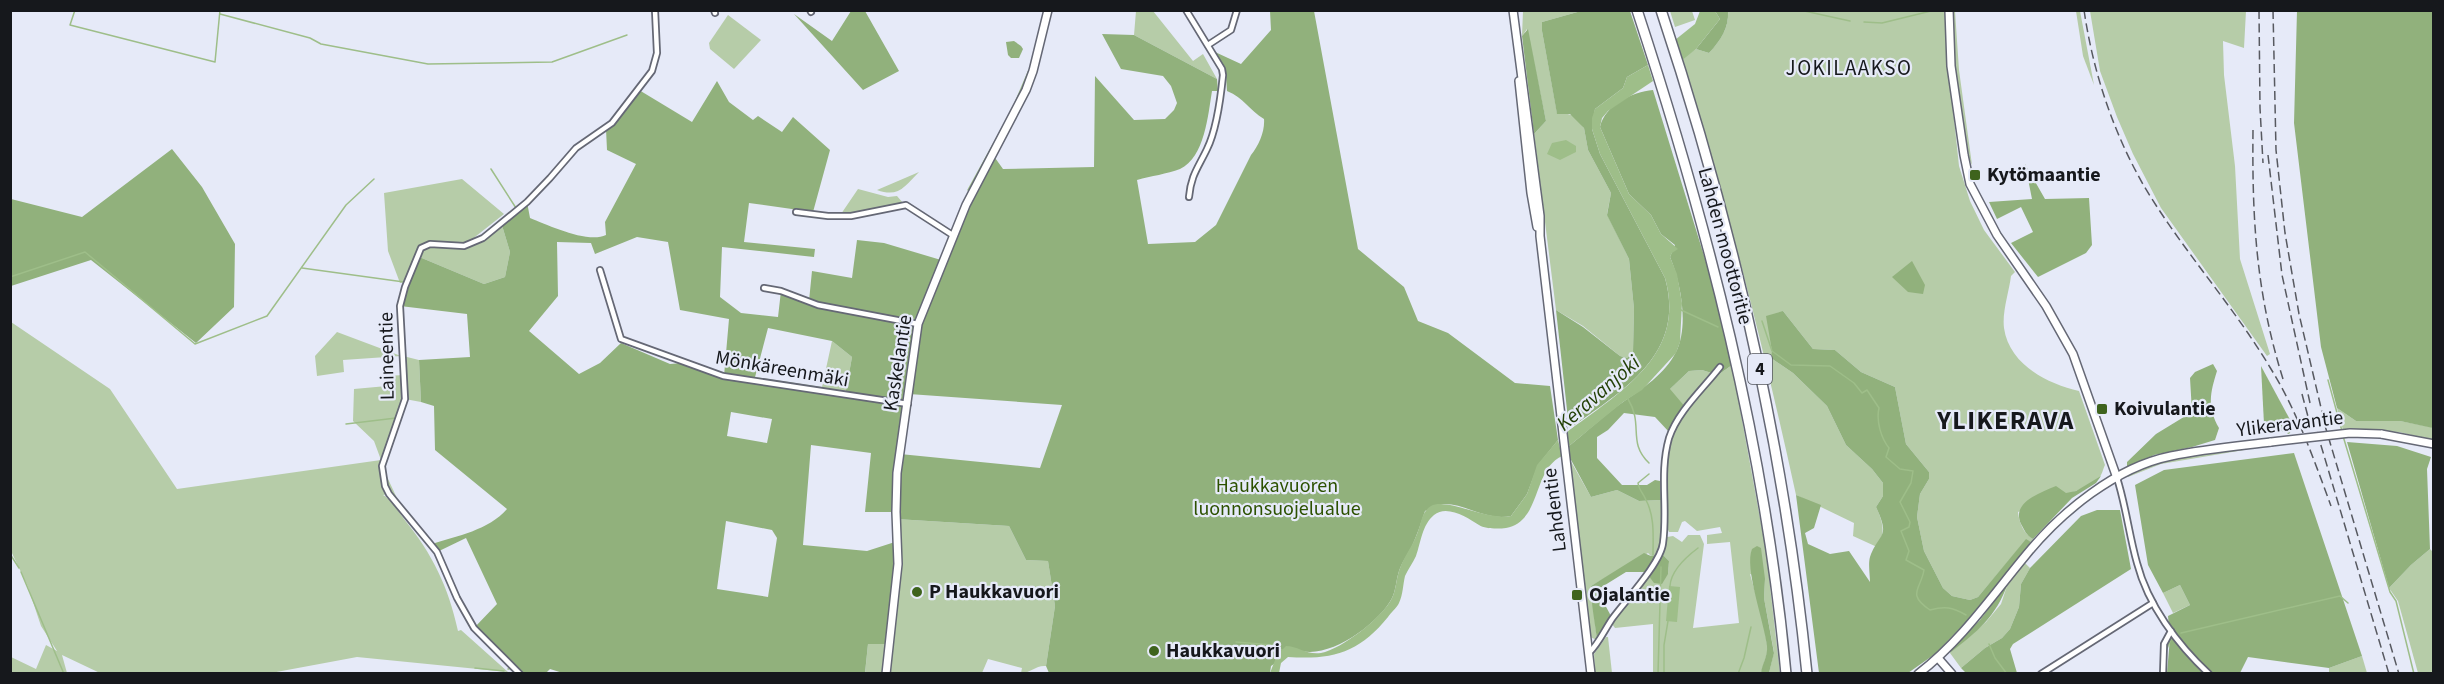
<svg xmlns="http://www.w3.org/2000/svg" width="2444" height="684" font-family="'Source Sans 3',sans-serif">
<rect width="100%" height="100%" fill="#e6eaf8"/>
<g fill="#b6cca8">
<polygon points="1136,11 1153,11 1193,61 1203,54 1217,79 1134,35"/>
<polygon points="1523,11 1581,11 1542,22 1542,31 1557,113 1564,113 1575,116 1584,128 1588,150 1611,193 1607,214 1629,259 1634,309 1633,352 1627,358 1620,356 1583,326 1556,310 1534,134 1546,121 1527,29 1522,36"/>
<polygon points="1670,11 1692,11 1695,20 1675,27"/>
<path d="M1728,11H1947L1946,43L1959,166L1970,201L1984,230L2015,272L2011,276C2009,292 2002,312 2004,328C2009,364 2047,384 2079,391L2105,465C2103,469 2102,475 2099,478C2082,492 2040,504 2018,512C2019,523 2024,534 2033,539L2031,542L2026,540L1978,597L1970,600L1952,596L1943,588L1924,551L1917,517L1920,494L1929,479V472L1906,444L1895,387L1861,372L1835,350L1813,349L1783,311L1771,358L1793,373L1827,406L1846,445L1872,469L1883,483V496L1876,507C1883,522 1886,533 1877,547L1853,536L1854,523L1796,495C1764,348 1727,202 1681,59L1696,49L1709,53C1721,40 1729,28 1728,11Z"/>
<polygon points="1953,11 1955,11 1959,70 1972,165 1969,159 1954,58"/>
<polygon points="2076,11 2080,11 2094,85 2083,56"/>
<polygon points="2090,11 2246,11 2244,48 2223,41 2224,75 2235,166 2240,259 2270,354 2267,356 2161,208 2133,154 2117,117 2100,71"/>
<polygon points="728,15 761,40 734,69 710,49 709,43"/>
<path d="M919,172C905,186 899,198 877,190Z"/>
<polygon points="462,179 504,214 466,244 483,238 501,222 510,252 505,277 484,284 417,256 405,282 400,283 388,251 384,193"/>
<polygon points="858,189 888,197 897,196 903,203 851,214 841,214"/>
<path d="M11,322L110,389L177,489L381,460L374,441L353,421L354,389L387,386L386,376L404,375L403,356L419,360L421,402L405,399L400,418L381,459L382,466L402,509L389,494L383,495C392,500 398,511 404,519C433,555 448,586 458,631L461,630L508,672L357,657L271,673L102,674L62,655L67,673H11V657L36,669L46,645L57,651L41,626L28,587L11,551Z"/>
<polygon points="337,332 401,356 343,360 344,372 317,376 315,356"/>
<polygon points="832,341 852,357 845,396 754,381 755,377 822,387"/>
<polygon points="1732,365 1766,551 1780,673 1769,673 1774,652 1764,598 1765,579 1750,574 1763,620 1768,650 1761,673 1653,673 1653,624 1615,628 1612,624 1648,575 1668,574 1669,561 1662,554 1667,537 1673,536 1682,542 1688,535 1700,535 1704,544 1693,628 1739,623 1730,542 1707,544 1707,535 1722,533 1720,527 1697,531 1685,521 1682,522 1678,532 1669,532 1666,525 1667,458 1673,437 1670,389 1689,371 1702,370 1718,375"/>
<polygon points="2337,408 2356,421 2400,421 2431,427 2433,428 2433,440 2399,432 2343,430"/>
<polygon points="2250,449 2161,464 2128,477 2128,475 2157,462 2178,456"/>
<polygon points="1569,458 1591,497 1617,490 1639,501 1661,500 1661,547 1656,555 1651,556 1648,553 1591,586 1597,640 1590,637"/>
<path d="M896,519L1009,526L1026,560L1048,561L1055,606L1046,666C1036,665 1031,673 1021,673L1022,668L988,659L982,673L865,674L868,644H888Z"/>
<polygon points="2430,549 2433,552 2433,673 2418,673 2398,601 2389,588 2411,565"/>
<polygon points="2024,562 2030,568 2021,584 2019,607 2010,629 2002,638 1985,648 1961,668 1950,653 1986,622 2001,604 2008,583"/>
<polygon points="2180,585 2190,605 2173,613 2163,593"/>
<polygon points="1606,637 1608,637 1612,673 1595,673 1594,654"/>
<polygon points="2362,656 2367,673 2329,673 2329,668"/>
</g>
<g fill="#91b17c" fill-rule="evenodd">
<polygon points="2432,10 2433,428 2400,421 2356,421 2337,408 2321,347 2294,123 2297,11"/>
<polygon points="851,11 865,11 899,71 863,90 794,14 832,41"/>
<path d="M1270,11H1314L1358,249L1404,287L1418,321L1448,333L1515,383L1550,386L1558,440L1538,465L1527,494L1511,516C1485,521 1465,503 1443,504C1438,505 1430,509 1425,511C1421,523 1417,535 1412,546C1408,554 1402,562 1399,571C1396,580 1396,590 1392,598C1379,624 1325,663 1296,649L1271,666L1270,673H1049L1046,666L1055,606L1048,561L1026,560L1009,526L896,519V512H865L871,453L811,445L803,545L867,551L898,541L888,644H868L865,673L566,674L550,669L546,673H520L474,628L497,604L466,538L437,552L432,544C457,536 489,530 507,509L435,450L434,406L421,402L419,360L470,357L467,314L400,306L417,256L484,284L505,277L510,252L501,222L527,202L530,218C548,225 588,244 606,235L605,222L636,164L607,150L606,129L639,90L692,122L717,81L729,102L753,120L758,116L782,132L793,117L830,150L813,212L749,203L744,242L815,249L814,257L722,247L720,297L741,313L778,317L781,291L809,301L812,271L852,278L857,240L884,243L941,260L918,324L942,264L993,155L1003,169L1094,167L1095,76L1134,120L1165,119L1174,110L1177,103L1171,86L1163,76L1121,69L1102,34L1134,35L1217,79L1218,91H1212C1208,115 1205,157 1180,169C1167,174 1151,176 1137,180L1148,244L1195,242L1216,225L1251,155C1259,145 1265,131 1264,119C1249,110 1244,98 1227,91L1226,76L1215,52L1241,64L1271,30ZM637,237L668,242L680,310L729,319L724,376L683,363L670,364L621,343L600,363L579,374L529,331L558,296L557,242L591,243L595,254ZM768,328L832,341L852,357L845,396L754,381ZM909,394L1062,405L1040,468L900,454ZM731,412L772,419L767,443L727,436ZM726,521L772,530L777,538L768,597L717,589Z"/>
<path d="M1581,11H1630L1648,65L1627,77L1623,88L1595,109L1592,129L1600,154L1665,278C1686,353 1625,389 1572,427L1569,428L1556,310L1583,327L1620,356L1627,358L1633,352L1634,309L1629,259L1607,215L1611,193L1588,150L1584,128L1570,114H1557L1542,31V22Z"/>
<path d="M1715,11H1728C1729,28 1721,40 1709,53L1696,49L1720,19Z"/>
<polygon points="1528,29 1546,121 1534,134 1522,36"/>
<polygon points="1014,41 1021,46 1023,49 1019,58 1011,58 1008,55 1006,42"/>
<path d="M1653,90L1713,285L1732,365L1718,375L1702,370L1689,371L1670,389L1686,408L1670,433L1655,417L1624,413L1608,430L1597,437V458L1622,485H1647L1655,480L1660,481L1661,500L1639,501L1617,490L1591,497L1570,458L1569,446C1587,432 1604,415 1623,402C1642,389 1665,374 1676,352C1689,326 1681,283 1670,257L1675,245L1661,234L1651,215L1629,194L1600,127C1605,105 1632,92 1653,90Z"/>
<polygon points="172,149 202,187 235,244 234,307 196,343 91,260 11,286 11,199 82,217"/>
<polygon points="2025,164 2045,199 2089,198 2092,245 2086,253 2038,277 2011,243 2033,232 2021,207 1997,219 1989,202 2032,199"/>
<polygon points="1912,261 1925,285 1923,294 1908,292 1892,277"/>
<path d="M1783,311L1813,349L1835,350L1861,372L1895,387L1906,444L1929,472V479L1920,494L1917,517L1924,551L1943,588L1952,596L1970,600L1978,597L2026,539L2031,542L1971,617L1935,654L1908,673H1819L1796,495L1821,505L1814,528L1805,533L1808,544L1830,554L1849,551L1870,582C1870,575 1868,564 1870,557C1879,532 1891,539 1876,507L1883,496V483L1872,469L1846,445L1827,406L1793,373L1771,358L1772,351L1766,316Z"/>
<path d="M2213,364L2217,371C2210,393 2207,407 2219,428L2215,440L2192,447L2154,455L2127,468V462L2156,434L2192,412L2190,378L2195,372Z"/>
<polygon points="2261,366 2294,427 2289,434 2264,424"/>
<polygon points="2347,442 2397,446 2431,457 2427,469 2430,549 2411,565 2389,588"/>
<polygon points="2294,453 2362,656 2329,668 2248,657 2240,673 2167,673 2170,638 2168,616 2190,605 2180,585 2163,593 2148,565 2135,485 2164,470"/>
<path d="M2101,476L2096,483L2072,498L2033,539C2026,535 2025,531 2021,524C2011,502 2040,493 2056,486L2066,493L2076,491Z"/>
<polygon points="2097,510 2120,510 2131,569 2013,644 2010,649 2017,673 1966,673 1961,668 1985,648 2002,638 2010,629 2019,607 2021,584 2030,568 2081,516"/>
<path d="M1757,546L1761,548L1765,579L1764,598L1774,653L1769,673H1761C1762,664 1768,656 1767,646C1764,621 1744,568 1752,549Z"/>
<path d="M1644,553L1651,556L1656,555L1646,572H1626L1597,590L1611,616L1597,640C1595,622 1591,604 1591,586Z"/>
<polygon points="1662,554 1669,561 1668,574 1662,584 1654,583 1648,575"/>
<path d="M2008,583C1996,617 1978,631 1950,653L1951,649L1980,620Z"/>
</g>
<g fill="#9ebe89">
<polygon points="1700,11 1715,11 1720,19 1696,49 1681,61 1675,40 1695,24"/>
<path d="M1648,65L1653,81L1608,111L1602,118L1600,127L1629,194L1651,215L1661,234L1678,249L1672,253L1670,257L1677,274L1682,303L1680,342L1676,353L1642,390L1623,402L1569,446L1567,432C1620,392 1687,355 1665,278L1600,154L1592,129V118L1595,109L1623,88L1627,77Z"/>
<polygon points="1566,140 1576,146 1576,152 1560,160 1547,154 1552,143"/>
<path d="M1558,440L1562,456C1532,470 1542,521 1506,528C1498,529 1485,529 1479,525C1468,518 1447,504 1434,515C1422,525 1421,542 1416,556C1413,563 1408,569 1405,576C1403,584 1403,595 1399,603C1397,608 1391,612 1388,617C1359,653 1332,660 1288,657L1281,663L1279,673H1270L1277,655L1286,646C1298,646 1306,655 1321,653C1342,649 1383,617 1392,598C1396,590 1396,580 1399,571C1403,558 1412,547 1417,534C1421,525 1421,512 1431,506C1446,497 1488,521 1511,516L1527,494L1537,465Z"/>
<polygon points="1669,586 1680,587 1677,622 1666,621"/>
</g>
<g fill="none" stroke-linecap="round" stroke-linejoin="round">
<g stroke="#9ebe89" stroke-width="1.5">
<polyline points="75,10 70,25 215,62 220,10"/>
<polyline points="1800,10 1850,21"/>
<polyline points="220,14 310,38 321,44 428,64 552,62 627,35"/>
<polyline points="1864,22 1882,23 1935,10"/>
<polyline points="491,169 516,208"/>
<polyline points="968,190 1012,110 1029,70"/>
<polyline points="302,268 404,282"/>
<polyline points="10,277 85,252 195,344 267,316 346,205 374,179"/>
<polyline points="1681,310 1718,327"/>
<path d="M1762,321L1772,351L1791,365L1830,366L1854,383L1862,393L1867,390L1879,408C1876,421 1881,438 1889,448L1886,457L1900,469L1913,471L1911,483L1900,502L1910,522L1909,527L1901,531L1909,551L1906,560L1924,570C1921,589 1906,594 1930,610C1945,606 1952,607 1966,615"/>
<polyline points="2328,380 2342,431"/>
<path d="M1628,399C1644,425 1627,442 1649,463"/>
<polyline points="346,424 396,418"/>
<polyline points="2343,436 2390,592 2396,601 2414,674"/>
<path d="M1649,474L1638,483C1639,490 1643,493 1646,500C1655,517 1653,537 1653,555"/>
<polyline points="10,554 19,568"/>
<polyline points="21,572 64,674"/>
<path d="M1670,586C1671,570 1686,557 1698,548"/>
<polyline points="2181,633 2340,596 2348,603"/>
<polyline points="1236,642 1272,645 1282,650"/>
<polyline points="1989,644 1995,658 2007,674"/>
<polyline points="475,668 504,671"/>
<polyline points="508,669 509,669"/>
<polyline points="1658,674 1661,567"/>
<polyline points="1664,674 1664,645 1668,621"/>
<polyline points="1738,674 1744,658 1751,627"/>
<polyline points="2166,674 2166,651 2171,639"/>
</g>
<g stroke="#656875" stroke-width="8">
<g id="street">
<polyline points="714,10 715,13"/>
<polyline points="810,10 811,12"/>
<path d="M1186,10L1222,69L1223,75C1221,95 1216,131 1207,149C1198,168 1191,175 1189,197"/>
<polyline points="1208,45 1231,30 1237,10"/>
<polyline points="796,212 828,216 851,216 906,205 954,236"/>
<polyline points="600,270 621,339 723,376 908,404"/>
<polyline points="764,288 781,291 818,305 918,324"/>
<path d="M2117,478C2126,506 2129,535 2137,563C2148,605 2177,644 2209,674"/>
<path d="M1589,653C1599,643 1604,631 1612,619C1625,601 1661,563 1663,543C1668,508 1659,473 1669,438C1678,411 1703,389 1720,367"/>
<polyline points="520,674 474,628 457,598 437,552 389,494 385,486 382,466 405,399 400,306 405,287 421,248 430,244 464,246 483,238 527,202 550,178 576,148 612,123 652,71 657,53 655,10"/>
<polyline points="2041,674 2153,603"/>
<polyline points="2163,674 2164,644 2171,631"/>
</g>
</g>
<g stroke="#656875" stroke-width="10">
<g id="secondary">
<polyline points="1513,10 1540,216 1540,236 1591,674"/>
<polyline points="1949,10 1951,66 1964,155 1970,184 1997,235 2046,306 2073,354 2117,478"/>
<polyline points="1519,81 1531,193 1537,227"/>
<polyline points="2381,434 2434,444"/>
<polyline points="1938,658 1952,674"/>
<polyline points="886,674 898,564 896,512 897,473 918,324 966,205 1026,90 1033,71 1048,10"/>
<path d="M1918,674C1962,640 1991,597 2026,555C2061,512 2116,467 2171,456C2204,449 2238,446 2271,442"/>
</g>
</g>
<g stroke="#656875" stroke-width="12">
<g id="highway">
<path d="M1637,10C1708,226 1765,447 1786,674"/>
<path d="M1661,10C1733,226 1784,447 1807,674"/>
</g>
</g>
<use href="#street" stroke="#fff" stroke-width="4.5"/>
<use href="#secondary" stroke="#fff" stroke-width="7"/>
<use href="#highway" stroke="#fff" stroke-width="9"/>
<g stroke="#575960" stroke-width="1.5" stroke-dasharray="9 4.5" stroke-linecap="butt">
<path d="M2084,10C2093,72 2113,132 2144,186C2182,250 2233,305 2271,369C2297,411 2314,460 2331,506"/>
<polyline points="2259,10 2260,108 2263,163"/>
<polyline points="2273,10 2276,150 2285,233 2299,314 2326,429 2399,674"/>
<path d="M2253,130C2252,219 2256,293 2283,379"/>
<polyline points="2268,155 2282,275 2310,403"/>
<polyline points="2302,394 2315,443"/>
<polyline points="2317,432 2389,674"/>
</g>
<g stroke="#656875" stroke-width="10" stroke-linecap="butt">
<polyline id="secondary-bridge" points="2271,442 2350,433 2381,434"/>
</g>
<use href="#secondary-bridge" stroke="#fff" stroke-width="7"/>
</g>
<g fill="#3e631d" stroke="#e6eaf8" stroke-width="2">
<rect x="1969" y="169" width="12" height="12" rx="3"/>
<rect x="2096" y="403" width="12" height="12" rx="3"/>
<circle cx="917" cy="592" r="6"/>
<rect x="1571" y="589" width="12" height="12" rx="3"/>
<circle cx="1154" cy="651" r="6"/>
</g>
<g text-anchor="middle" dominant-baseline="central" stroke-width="4.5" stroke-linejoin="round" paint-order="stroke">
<rect fill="#e6eaf8" stroke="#54575e" stroke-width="1.5" x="1748" y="354" width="24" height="30" rx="4.5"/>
<g font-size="18" font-weight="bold" fill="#16181c">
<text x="1760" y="369">4</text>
</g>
<g font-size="20" font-weight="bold" fill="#16181c" stroke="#e6eaf8" text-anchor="start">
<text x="1987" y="175">Kytömaantie</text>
<text x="2114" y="409">Koivulantie</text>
<text x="929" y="592">P Haukkavuori</text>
<text x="1589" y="595">Ojalantie</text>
<text x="1166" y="651">Haukkavuori</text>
</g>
<g font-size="20" fill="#16181c" stroke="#e6eaf8">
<text transform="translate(1725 246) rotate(75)">Lahden moottoritie</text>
<text transform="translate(387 356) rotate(-91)">Laineentie</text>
<text transform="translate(898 363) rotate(-81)">Kaskelantie</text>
<text transform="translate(782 369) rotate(10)">Mönkäreenmäki</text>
<text transform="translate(2290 424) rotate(-7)">Ylikeravantie</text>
<text transform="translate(1555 510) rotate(-97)">Lahdentie</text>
</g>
<g font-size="20" fill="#2c5100" stroke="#e6eaf8">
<text x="1277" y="486">Haukkavuoren<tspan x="1277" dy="23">luonnonsuojelualue</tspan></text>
</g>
<g font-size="21" letter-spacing="1.5" fill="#16181c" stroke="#e6eaf8">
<text x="1849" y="68">JOKILAAKSO</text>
</g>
<g font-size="21" font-style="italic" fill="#234006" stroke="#e6eaf8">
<text transform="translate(1598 393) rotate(-41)">Keravanjoki</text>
</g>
<g font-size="26" font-weight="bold" letter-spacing="1.5" fill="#16181c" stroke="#e6eaf8">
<text x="2006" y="420">YLIKERAVA</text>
</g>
</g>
<rect width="2444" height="684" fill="none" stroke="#16181c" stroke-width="24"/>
</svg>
